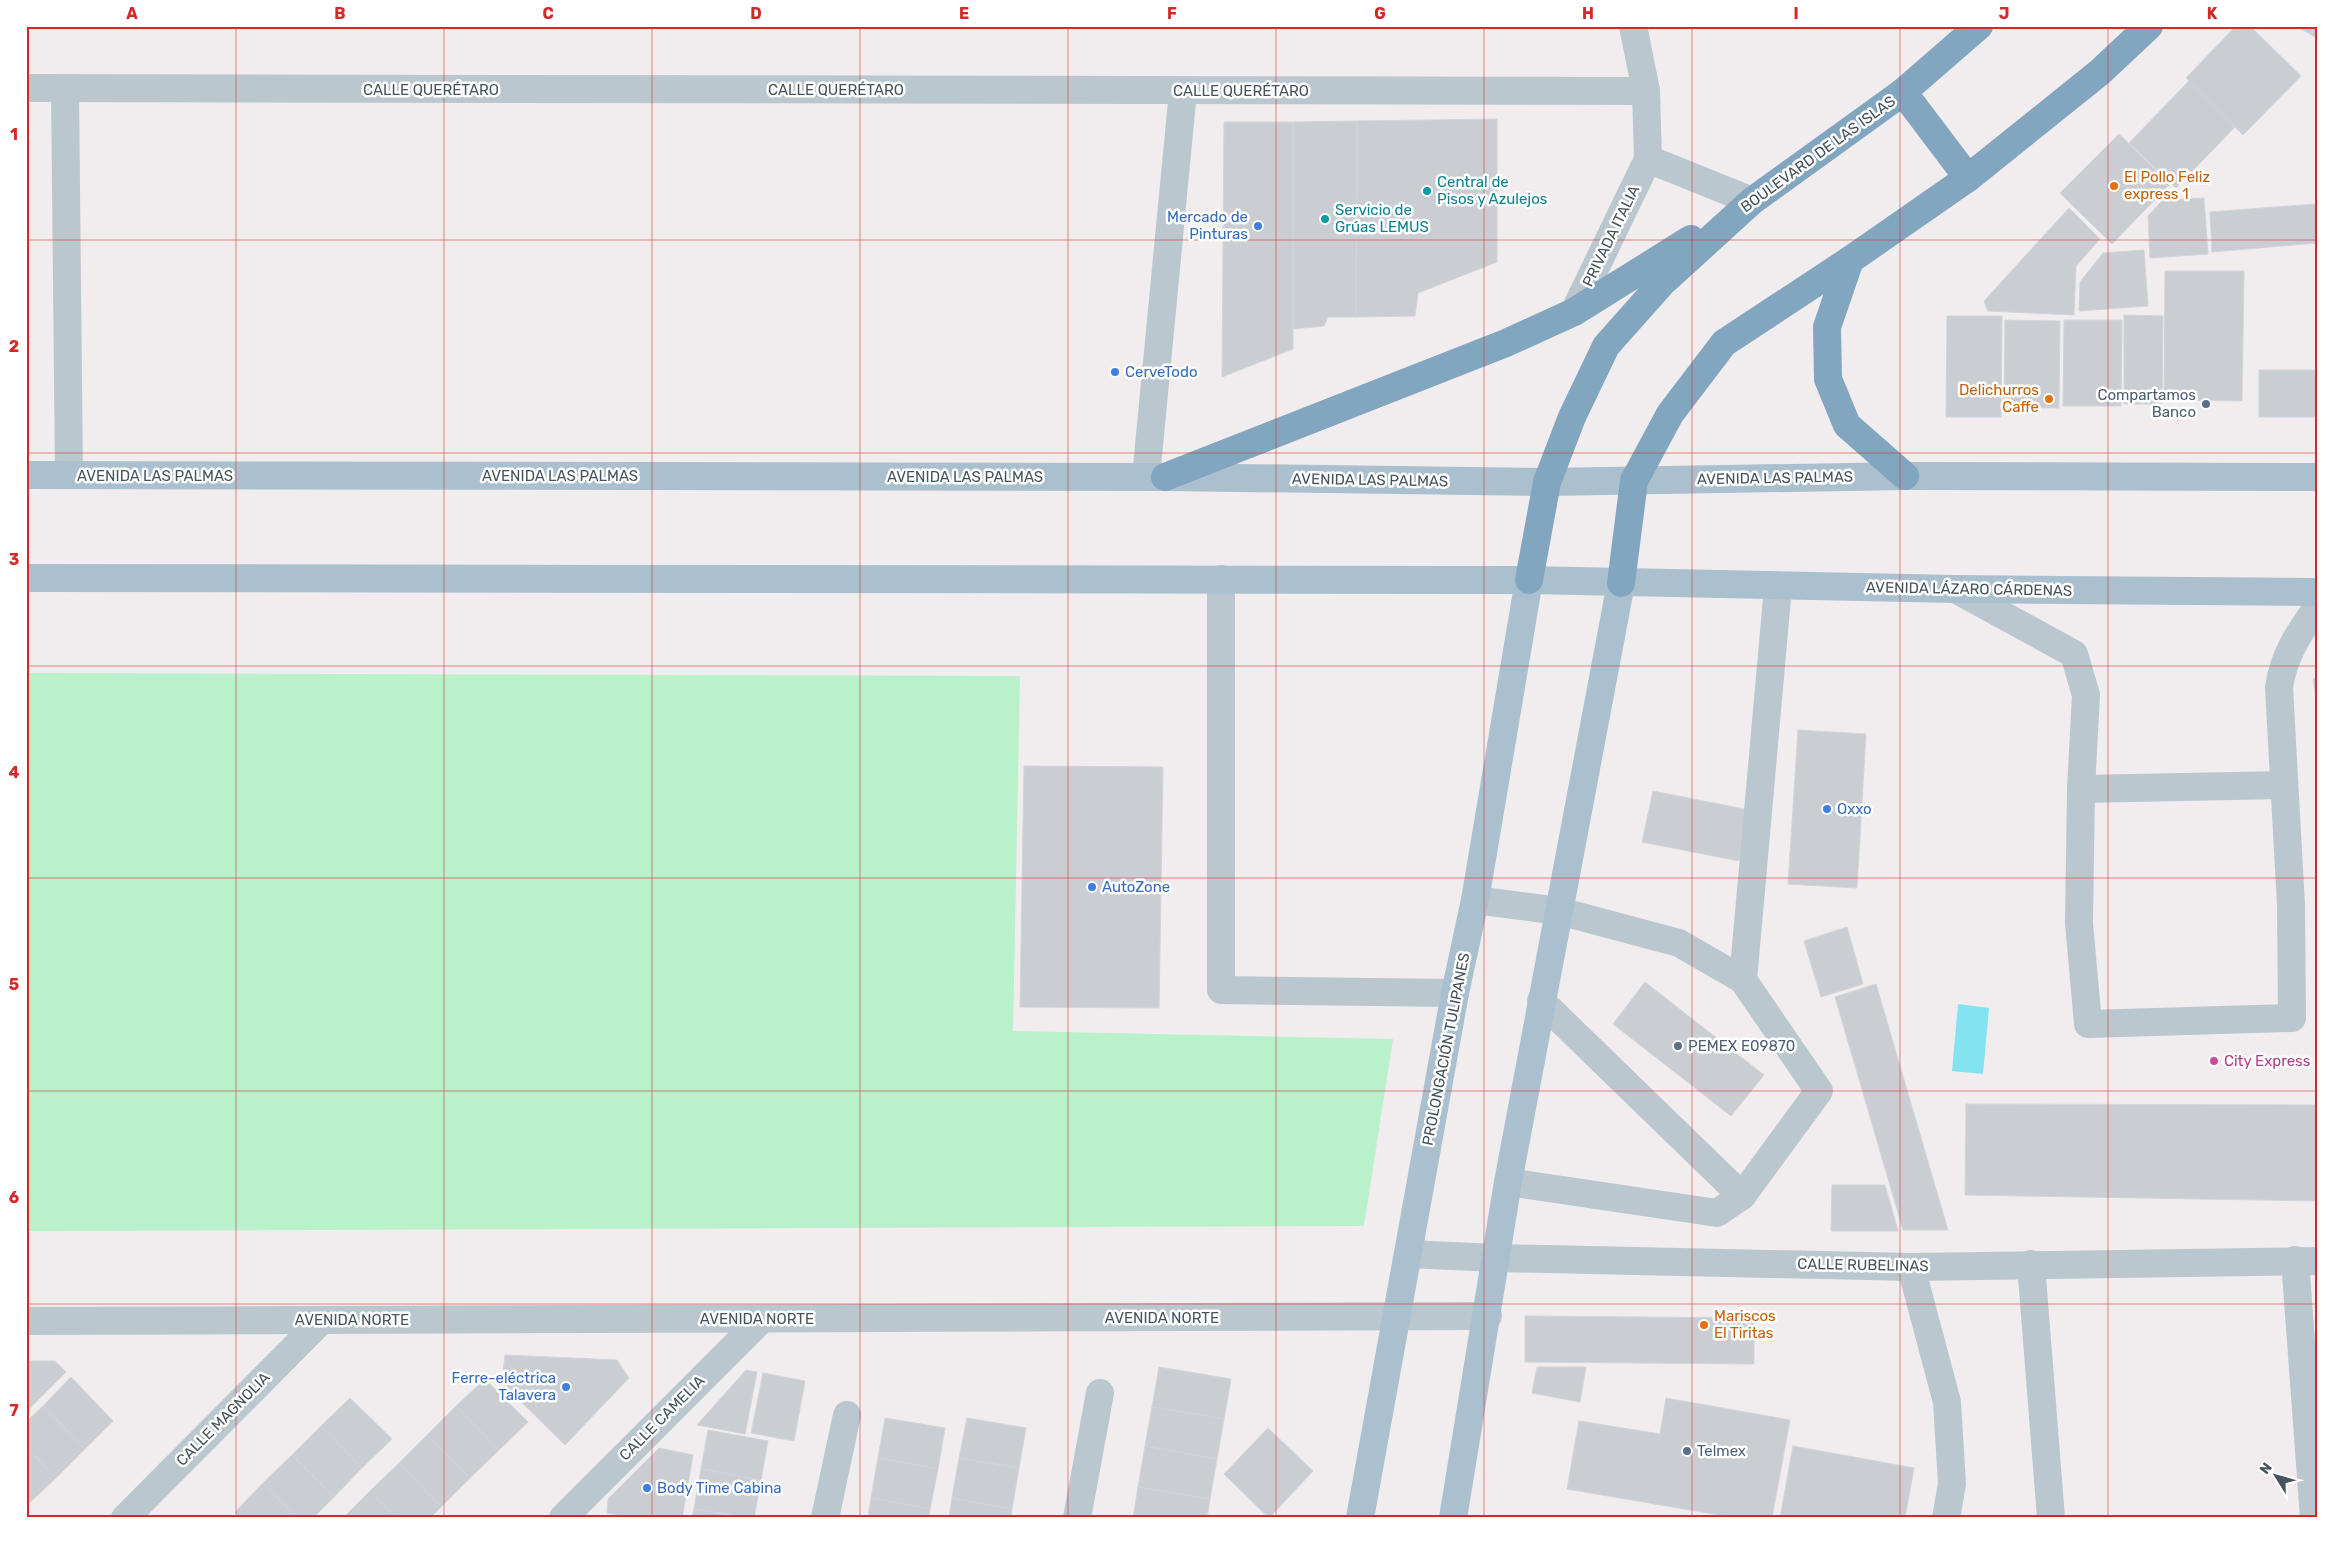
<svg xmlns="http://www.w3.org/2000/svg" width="2344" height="1544" viewBox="0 0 2344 1544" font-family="Rubik,sans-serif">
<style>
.green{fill:#b9f1ca}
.water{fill:#83e3f1}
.building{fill:#caced3;stroke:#d1d4da}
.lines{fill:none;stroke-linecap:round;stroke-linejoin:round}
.minor{stroke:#bbc7ce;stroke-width:28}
.major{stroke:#abc0cf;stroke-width:28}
.highway{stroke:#82a5c0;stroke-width:28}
.grid{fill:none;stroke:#d62828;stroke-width:1;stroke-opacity:0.55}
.food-dot{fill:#e8710a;stroke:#fff;stroke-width:2}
.culture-dot{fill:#0f9aa8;stroke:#fff;stroke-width:2}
.shop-dot{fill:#3f7fe0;stroke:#fff;stroke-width:2}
.service-dot{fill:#5c6f8a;stroke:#fff;stroke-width:2}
.hotel-dot{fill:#d1479c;stroke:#fff;stroke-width:2}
.labels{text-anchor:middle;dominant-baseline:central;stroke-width:5;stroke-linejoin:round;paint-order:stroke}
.street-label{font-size:15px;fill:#45535c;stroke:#fff}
.food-label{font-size:15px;fill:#c56008;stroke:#fff;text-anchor:start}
.culture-label{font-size:15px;fill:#0d838f;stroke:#fff;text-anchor:start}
.shop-label{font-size:15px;fill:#366cbe;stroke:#fff;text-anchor:start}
.service-label{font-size:15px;fill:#4e5e75;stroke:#fff;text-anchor:start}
.hotel-label{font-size:15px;fill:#b23c85;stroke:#fff;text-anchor:start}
.neatline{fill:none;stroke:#d62828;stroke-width:2}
.grid-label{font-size:16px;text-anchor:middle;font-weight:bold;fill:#d62828}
</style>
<rect width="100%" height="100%" fill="#f1edee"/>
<polygon class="green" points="26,673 1020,676 1013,1031 1393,1039 1364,1226 26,1231"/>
<polygon class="water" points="1958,1004 1989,1008 1983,1074 1952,1071"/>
<g class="building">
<polygon points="2236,26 2250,26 2301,76 2243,135 2186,78"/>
<polygon points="2296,26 2318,26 2318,33 2315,37"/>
<polygon points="2189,81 2235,127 2176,188 2129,143"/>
<polygon points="1497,119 1497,262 1418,293 1415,316 1356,317 1357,121"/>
<polygon points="1357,121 1356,317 1328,317 1324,326 1293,329 1293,122"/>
<polygon points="1224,122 1293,122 1293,349 1222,377"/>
<polygon points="2119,134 2170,184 2112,244 2060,193"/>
<polygon points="2204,198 2208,254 2150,258 2148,216 2163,200"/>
<polygon points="2315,204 2317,243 2212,252 2210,212"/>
<polygon points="2069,208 2100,239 2076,266 2074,315 1988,311 1984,301"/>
<polygon points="2144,250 2148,306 2079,311 2080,282 2103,253"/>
<polygon points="2165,271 2244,271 2242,401 2164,400"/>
<polygon points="2124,315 2163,316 2162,404 2124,404"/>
<polygon points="1947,316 2002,316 2001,417 1946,417"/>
<polygon points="2005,320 2060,321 2059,408 2004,407"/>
<polygon points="2064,320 2122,320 2121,406 2063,406"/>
<rect x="2259" y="370" width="59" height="47"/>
<polygon points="2318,678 2318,709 2313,679"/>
<polygon points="1798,730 1866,734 1857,888 1788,884"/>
<polygon points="1024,766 1163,767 1159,1008 1020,1007"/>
<polygon points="1653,791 1749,810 1739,861 1642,842"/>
<polygon points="1847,927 1863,984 1821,997 1804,941"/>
<polygon points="1645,982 1764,1075 1731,1116 1613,1024"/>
<polygon points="1876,984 1948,1230 1903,1230 1835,997"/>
<polygon points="1966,1104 2318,1105 2318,1201 1965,1195"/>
<polygon points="1832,1185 1885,1185 1898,1231 1831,1231"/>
<polygon points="1525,1316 1754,1318 1754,1364 1525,1362"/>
<polygon points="505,1355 617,1360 629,1378 565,1445 502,1383"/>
<polygon points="26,1361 55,1361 66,1372 26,1412"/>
<polygon points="1159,1367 1231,1379 1224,1419 1152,1407"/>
<polygon points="1537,1367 1586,1367 1580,1402 1532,1393"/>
<polygon points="746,1370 757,1372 745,1434 697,1425"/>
<polygon points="763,1373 805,1381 794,1441 751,1433"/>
<polygon points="71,1377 113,1421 85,1449 43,1406"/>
<polygon points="485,1379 528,1422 499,1450 456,1406"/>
<polygon points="350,1398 392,1439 362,1468 321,1426"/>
<polygon points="1666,1398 1790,1420 1772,1518 1737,1518 1567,1489 1579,1421 1660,1434"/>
<polygon points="43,1406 85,1449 56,1478 26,1447 26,1422"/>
<polygon points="456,1406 499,1450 470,1478 427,1435"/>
<polygon points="1152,1407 1224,1419 1217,1459 1145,1446"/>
<polygon points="885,1418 945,1428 938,1469 878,1458"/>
<polygon points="967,1418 1026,1428 1019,1468 959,1458"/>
<polygon points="321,1426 362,1468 334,1497 292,1455"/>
<polygon points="1268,1428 1313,1471 1269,1518 1224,1474"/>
<polygon points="708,1430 768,1441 761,1480 701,1469"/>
<polygon points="427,1435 470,1478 441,1507 399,1463"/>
<polygon points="1145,1446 1217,1459 1210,1499 1138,1487"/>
<polygon points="1793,1446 1914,1468 1905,1518 1780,1518"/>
<polygon points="26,1447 56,1478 27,1505 26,1504"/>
<polygon points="659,1448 693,1455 682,1518 635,1518 607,1513 608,1499"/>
<polygon points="292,1455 334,1497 313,1518 297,1518 263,1483"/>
<polygon points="878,1458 938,1469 930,1509 871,1498"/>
<polygon points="959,1458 1019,1468 1012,1509 952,1498"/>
<polygon points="399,1463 441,1507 430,1518 396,1518 370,1491"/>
<polygon points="701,1469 761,1480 754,1518 694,1509"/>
<polygon points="263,1483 297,1518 240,1518 235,1512"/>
<polygon points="1138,1487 1210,1499 1207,1518 1133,1518"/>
<polygon points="370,1491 396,1518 343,1518"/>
<polygon points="871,1498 930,1509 929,1518 868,1518"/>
<polygon points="952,1498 1012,1509 1011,1518 949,1518"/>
<polygon points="694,1509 743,1518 692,1518"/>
</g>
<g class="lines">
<g class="minor">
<polyline points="26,88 1646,91"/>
<polyline points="65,89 69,475"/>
<polyline points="1648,159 1752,201"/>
<polyline points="1574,312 1648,159 1646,91 1633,26"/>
<polyline points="1146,477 1183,91"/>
<polyline points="1221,579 1221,990 1455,993"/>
<path d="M1955,589L2074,654L2086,695L2081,789L2079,923L2088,1024L2292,1018L2291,905L2279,687C2284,654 2299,633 2318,606"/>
<polyline points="2081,789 2284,785"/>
<polyline points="1475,900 1559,911 1679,943 1743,980 1819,1091 1742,1196 1717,1213 1508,1182"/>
<polyline points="1743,980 1778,587"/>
<polyline points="1541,1001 1742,1196"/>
<polyline points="1408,1254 1496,1258 1911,1267 2318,1261"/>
<polyline points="2295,1260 2314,1518"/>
<polyline points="2031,1264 2051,1518"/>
<polyline points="1911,1267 1947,1402 1952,1484 1946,1518"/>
<polyline points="26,1321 1488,1316"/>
<polyline points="125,1518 322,1320"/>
<polyline points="563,1518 762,1319"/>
<polyline points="825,1518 847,1415"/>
<polyline points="1077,1518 1100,1393"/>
</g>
<g class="major">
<polyline points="26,475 1165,477 1547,482 1905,476 2318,477"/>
<polyline points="26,578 1529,580 1955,589 2318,592"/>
<polyline points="1360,1518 1455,993 1475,900 1529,580"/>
<polyline points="1453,1518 1508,1182 1621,583"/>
</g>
<g class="highway">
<polyline points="1903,92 1968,178"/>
<polyline points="1850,260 1827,327 1828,379 1847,425 1905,476"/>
<polyline points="1165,477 1506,343 1574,312 1691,239"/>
<polyline points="1529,580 1547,482 1572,417 1606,346 1662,283 1752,201 1903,92 1979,26"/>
<polyline points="1621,583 1634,481 1670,414 1724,343 1850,260 1968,178 2100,72 2149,26"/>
</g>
</g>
<path class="grid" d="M236,26V1518M444,26V1518M652,26V1518M860,26V1518M1068,26V1518M1276,26V1518M1484,26V1518M1692,26V1518M1900,26V1518M2108,26V1518M26,240H2318M26,453H2318M26,666H2318M26,878H2318M26,1091H2318M26,1304H2318"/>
<g class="food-dot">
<circle cx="2114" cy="186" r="5"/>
<circle cx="2049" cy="399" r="5"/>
<circle cx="1704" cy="1325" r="5"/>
</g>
<g class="culture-dot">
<circle cx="1427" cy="191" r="5"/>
<circle cx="1325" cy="219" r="5"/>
</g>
<g class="shop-dot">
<circle cx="1258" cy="226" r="5"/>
<circle cx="1115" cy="372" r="5"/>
<circle cx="1827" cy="809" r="5"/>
<circle cx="1092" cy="887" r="5"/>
<circle cx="566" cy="1387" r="5"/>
<circle cx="647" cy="1488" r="5"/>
</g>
<g class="service-dot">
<circle cx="2206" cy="404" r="5"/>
<circle cx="1678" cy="1046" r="5"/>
<circle cx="1687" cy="1451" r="5"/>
</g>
<circle class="hotel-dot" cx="2214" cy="1061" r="5"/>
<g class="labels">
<g class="street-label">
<text x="431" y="90">CALLE QUERÉTARO</text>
<text x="836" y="90">CALLE QUERÉTARO</text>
<text x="1241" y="91">CALLE QUERÉTARO</text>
<text transform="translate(1818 154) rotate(-36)">BOULEVARD DE LAS ISLAS</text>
<text transform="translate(1611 236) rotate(-64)">PRIVADA ITALIA</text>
<text x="155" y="476">AVENIDA LAS PALMAS</text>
<text x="560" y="476">AVENIDA LAS PALMAS</text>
<text x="965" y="477">AVENIDA LAS PALMAS</text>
<text transform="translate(1775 478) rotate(-1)">AVENIDA LAS PALMAS</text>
<text transform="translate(1370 480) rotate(1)">AVENIDA LAS PALMAS</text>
<text transform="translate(1969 589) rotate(1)">AVENIDA LÁZARO CÁRDENAS</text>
<text transform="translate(1446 1049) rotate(-79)">PROLONGACIÓN TULIPANES</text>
<text transform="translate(1863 1265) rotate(1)">CALLE RUBELINAS</text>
<text x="1162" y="1318">AVENIDA NORTE</text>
<text x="757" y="1319">AVENIDA NORTE</text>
<text x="352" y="1320">AVENIDA NORTE</text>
<text transform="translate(662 1418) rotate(-45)">CALLE CAMELIA</text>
<text transform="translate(223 1419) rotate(-45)">CALLE MAGNOLIA</text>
</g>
<g class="food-label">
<text x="2124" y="177">El Pollo Feliz<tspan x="2124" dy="17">express 1</tspan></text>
<text x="2039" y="390" text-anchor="end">Delichurros<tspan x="2039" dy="17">Caffe</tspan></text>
<text x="1714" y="1316">Mariscos<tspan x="1714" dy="17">El Tiritas</tspan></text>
</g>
<g class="culture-label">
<text x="1437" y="182">Central de<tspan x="1437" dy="17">Pisos y Azulejos</tspan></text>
<text x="1335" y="210">Servicio de<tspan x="1335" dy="17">Grúas LEMUS</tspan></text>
</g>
<g class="shop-label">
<text x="1248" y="217" text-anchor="end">Mercado de<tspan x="1248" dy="17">Pinturas</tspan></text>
<text x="1125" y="372">CerveTodo</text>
<text x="1837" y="809">Oxxo</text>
<text x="1102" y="887">AutoZone</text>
<text x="556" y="1378" text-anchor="end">Ferre-eléctrica<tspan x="556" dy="17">Talavera</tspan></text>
<text x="657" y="1488">Body Time Cabina</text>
</g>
<g class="service-label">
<text x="2196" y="395" text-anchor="end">Compartamos<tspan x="2196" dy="17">Banco</tspan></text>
<text x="1688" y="1046">PEMEX E09870</text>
<text x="1697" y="1451">Telmex</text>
</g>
<g class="hotel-label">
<text x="2224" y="1061">City Express</text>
</g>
</g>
<rect width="2344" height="1544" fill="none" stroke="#ffffff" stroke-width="55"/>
<g transform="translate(2276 1476) rotate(307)" stroke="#ffffff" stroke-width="4" paint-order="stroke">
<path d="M0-4L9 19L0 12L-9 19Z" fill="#45535c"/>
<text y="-8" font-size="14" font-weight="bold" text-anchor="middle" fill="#45535c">N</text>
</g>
<rect x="28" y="28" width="2288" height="1488" class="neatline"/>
<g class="grid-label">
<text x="132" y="19">A</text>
<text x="340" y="19">B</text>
<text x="548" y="19">C</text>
<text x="756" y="19">D</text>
<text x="964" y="19">E</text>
<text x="1172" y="19">F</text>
<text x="1380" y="19">G</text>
<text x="1588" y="19">H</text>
<text x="1796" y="19">I</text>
<text x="2004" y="19">J</text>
<text x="2212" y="19">K</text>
<text x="14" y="140">1</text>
<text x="14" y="352">2</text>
<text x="14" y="565">3</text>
<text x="14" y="778">4</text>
<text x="14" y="990">5</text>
<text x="14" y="1203">6</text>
<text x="14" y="1416">7</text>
</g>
</svg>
